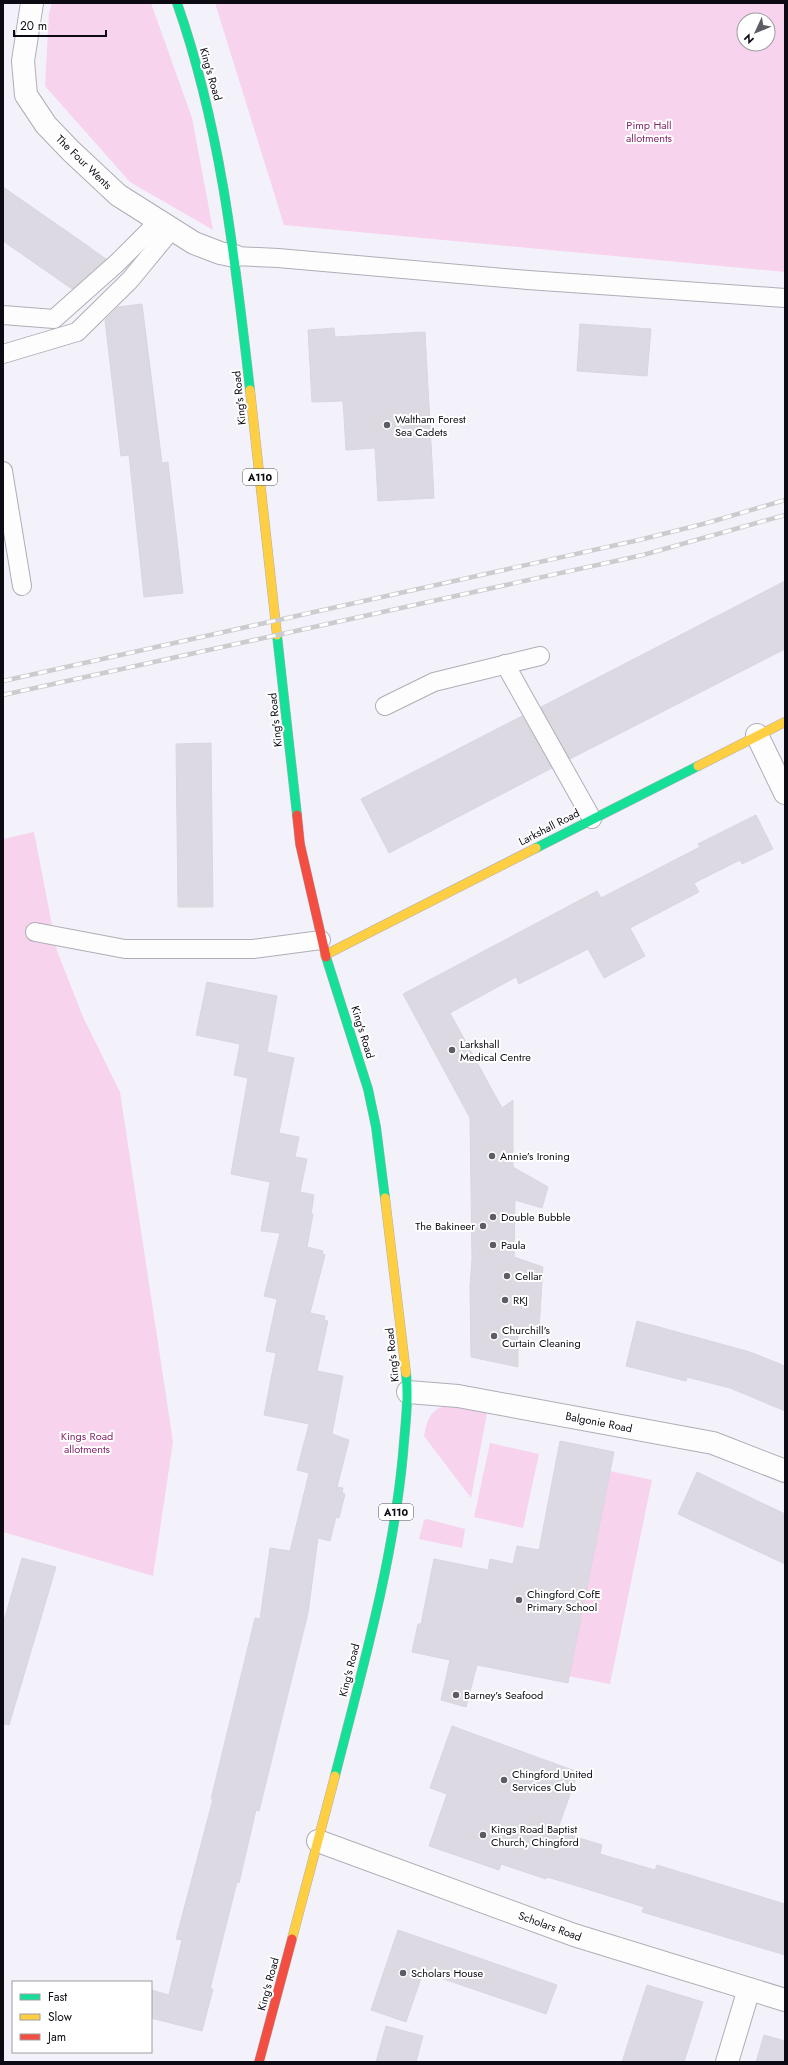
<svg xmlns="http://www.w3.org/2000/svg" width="788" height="2065" viewBox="0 0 788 2065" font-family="Jost,sans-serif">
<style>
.green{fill:#f7d3ed;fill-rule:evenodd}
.building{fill:#ddd9e2;stroke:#dad6df}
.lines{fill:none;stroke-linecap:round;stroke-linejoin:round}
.lane-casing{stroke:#afaeb7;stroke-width:20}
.street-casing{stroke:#afaeb7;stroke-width:24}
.fast-casing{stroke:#afaeb7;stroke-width:10}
.slow-casing{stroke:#afaeb7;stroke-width:10}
.jam-casing{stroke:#afaeb7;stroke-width:10}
.lane{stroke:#fdfdfe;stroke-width:18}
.street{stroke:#fdfdfe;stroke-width:22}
.fast{stroke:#16e098;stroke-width:9}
.slow{stroke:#ffcf43;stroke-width:9}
.jam{stroke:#f24e42;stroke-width:9}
.rail-casing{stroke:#ccccce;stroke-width:4.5}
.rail{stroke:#fff;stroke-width:3;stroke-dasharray:9;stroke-linecap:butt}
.poi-dot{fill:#5d5b64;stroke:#fff;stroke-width:1.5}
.labels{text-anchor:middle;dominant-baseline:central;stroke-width:4;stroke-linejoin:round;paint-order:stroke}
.shield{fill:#fff;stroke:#55545a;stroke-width:1}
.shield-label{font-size:10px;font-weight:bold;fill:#0c0a13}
.street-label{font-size:11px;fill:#0c0a13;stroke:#fff}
.park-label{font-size:11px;fill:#85296a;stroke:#fff}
.poi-label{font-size:11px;fill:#0c0a13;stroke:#fff;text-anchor:start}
</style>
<rect width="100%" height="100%" fill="#f3f2fb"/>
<g class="green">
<polygon points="52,3 151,3 192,118 213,230 130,182 45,86 49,13"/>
<path d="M215,3H785V272L284,225ZM744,20H768V44H744Z"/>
<polygon points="34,832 57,951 83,1017 120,1092 173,1442 153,1576 3,1532 3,839"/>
<path d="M457,1402L488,1408L471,1498L424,1436C428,1413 433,1408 457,1402Z"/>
<polygon points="490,1443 539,1454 523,1528 474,1517"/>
<polygon points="610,1471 652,1480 610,1684 568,1676"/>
<polygon points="427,1519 465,1529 462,1548 419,1539 424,1520"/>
</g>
<g class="building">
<polygon points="3,187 85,244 106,259 72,289 3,241"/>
<polygon points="142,304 162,463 168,462 183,593 144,597 129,455 121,456 105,320 118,307"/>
<polygon points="580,324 651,329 647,376 577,371"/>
<polygon points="334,328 335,337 425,332 434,498 378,501 375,448 346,450 343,401 312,402 308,330"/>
<polygon points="785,581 785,649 570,759 541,707"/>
<polygon points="522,716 552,768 389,853 361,799"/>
<polygon points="211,743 213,907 178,907 176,744"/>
<polygon points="756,815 773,849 742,864 740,860 694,883 699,892 630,928 645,956 604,978 588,949 519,984 516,977 450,1013 502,1108 513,1100 513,1167 548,1187 542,1208 515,1200 514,1257 543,1267 539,1330 518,1331 518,1367 471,1357 470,1286 472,1259 470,1118 403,994 597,891 601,898 700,847 698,844"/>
<polygon points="207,982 277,996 267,1052 294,1058 279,1133 299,1137 295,1157 307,1159 300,1192 314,1195 311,1214 313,1214 307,1247 323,1251 322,1254 325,1255 310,1313 325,1316 324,1320 328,1321 317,1371 343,1376 332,1434 349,1440 337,1487 343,1488 342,1493 345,1494 339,1518 336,1517 330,1541 318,1538 308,1613 259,1811 256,1810 239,1883 237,1882 210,1989 213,1989 202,2031 151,2018 151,1990 169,1995 182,1940 176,1939 213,1799 211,1799 255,1618 260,1619 270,1548 290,1551 309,1473 297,1470 309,1424 264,1415 276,1353 266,1351 277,1299 264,1296 280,1233 261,1231 270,1182 231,1174 248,1078 234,1075 240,1044 196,1035"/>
<polygon points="637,1321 750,1352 785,1366 785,1411 730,1388 687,1377 686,1381 626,1366"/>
<polygon points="560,1441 614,1452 568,1683 477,1665 466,1707 441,1700 450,1660 412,1652 418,1624 421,1624 434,1559 488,1570 490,1559 513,1564 517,1546 539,1550"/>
<polygon points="697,1472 785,1514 785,1564 678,1514"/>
<polygon points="22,1558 56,1567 9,1725 3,1724 3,1624"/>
<polygon points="452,1726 578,1772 557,1831 602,1845 600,1854 655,1870 657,1865 785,1904 785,1955 642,1912 644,1907 574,1885 547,1877 546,1879 501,1864 499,1870 429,1846 447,1794 430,1788"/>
<polygon points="398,1930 557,1985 546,2014 423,1972 406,2022 371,2010"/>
<polygon points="647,1985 703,2002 684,2062 622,2062"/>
<polygon points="386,2026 423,2036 416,2062 376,2062"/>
<polygon points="764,2035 785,2041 785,2062 756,2062"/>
</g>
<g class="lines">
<defs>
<g id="lane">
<polyline points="235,256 278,258 528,280 785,298"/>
<polyline points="3,315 54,319 117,263 159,221"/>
<polyline points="3,354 77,332 130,280 172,229"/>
<polyline points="3,471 22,586"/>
<polyline points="505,664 592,819"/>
<polyline points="385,706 434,682 540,656"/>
<polyline points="35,932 125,949 253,949 321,940"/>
</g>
<g id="street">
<polyline points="32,3 23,61 26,95 46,125 71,151 118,195 194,243 220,253 235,256"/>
<polyline points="757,735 785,793"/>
<polyline points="408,1392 458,1396 713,1443 785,1471"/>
<polyline points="318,1841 574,1935 785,2000"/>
<polyline points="727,2062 749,1989"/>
</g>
<g id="fast">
<path d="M177,3C221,128 235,259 250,390"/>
<polyline points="277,635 297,815"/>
<polyline points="536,848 698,766"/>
<polyline points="326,957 368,1089 376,1127 385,1198"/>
<path d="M335,1776C362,1670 393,1563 403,1454C405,1427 409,1400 406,1373"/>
</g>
<g id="slow">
<polyline points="250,390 277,635"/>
<polyline points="698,766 785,722"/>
<polyline points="325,955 536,848"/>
<polyline points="385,1198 406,1373"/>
<polyline points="292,1939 335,1776"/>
</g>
<g id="jam">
<polyline points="297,815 300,844 326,957"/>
<polyline points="259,2062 292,1939"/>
</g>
</defs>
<use href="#lane" class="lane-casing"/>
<use href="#street" class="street-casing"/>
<use href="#fast" class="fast-casing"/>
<use href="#slow" class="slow-casing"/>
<use href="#jam" class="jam-casing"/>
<use href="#lane" class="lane"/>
<use href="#street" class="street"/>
<use href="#fast" class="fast"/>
<use href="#slow" class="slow"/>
<use href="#jam" class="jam"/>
<defs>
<g id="rail">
<polyline points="3,681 639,540 707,523 785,500"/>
<polyline points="3,695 643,555 785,515"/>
</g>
</defs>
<use href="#rail" class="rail-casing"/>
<use href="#rail" class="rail"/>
</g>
<g class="poi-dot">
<circle cx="387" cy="425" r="4"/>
<circle cx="452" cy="1050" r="4"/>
<circle cx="492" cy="1156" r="4"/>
<circle cx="493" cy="1217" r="4"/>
<circle cx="483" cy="1226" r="4"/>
<circle cx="493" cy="1245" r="4"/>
<circle cx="507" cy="1276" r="4"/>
<circle cx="505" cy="1300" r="4"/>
<circle cx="494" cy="1336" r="4"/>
<circle cx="519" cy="1600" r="4"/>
<circle cx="456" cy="1695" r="4"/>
<circle cx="504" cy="1780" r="4"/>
<circle cx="483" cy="1835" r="4"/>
<circle cx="403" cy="1973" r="4"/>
</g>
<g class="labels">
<g class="shield">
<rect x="243" y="469" width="34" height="16" rx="3"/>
<rect x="379" y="1504" width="34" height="16" rx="3"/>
</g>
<g class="shield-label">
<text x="260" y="477">A110</text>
<text x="396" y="1512">A110</text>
</g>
<g class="street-label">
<text transform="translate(211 74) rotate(74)">King's Road</text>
<text transform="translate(84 162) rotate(44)">The Four Wents</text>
<text transform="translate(239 398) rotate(-96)">King's Road</text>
<text transform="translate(275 720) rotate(-96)">King's Road</text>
<text transform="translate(549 827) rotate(-27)">Larkshall Road</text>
<text transform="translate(363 1032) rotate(73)">King's Road</text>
<text transform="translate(392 1355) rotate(-96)">King's Road</text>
<text transform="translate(599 1422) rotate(11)">Balgonie Road</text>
<text transform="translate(349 1670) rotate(-76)">King's Road</text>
<text transform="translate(550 1926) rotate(20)">Scholars Road</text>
<text transform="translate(268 1984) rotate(-75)">King's Road</text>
</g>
<g class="park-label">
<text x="649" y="125">Pimp Hall<tspan x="649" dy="13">allotments</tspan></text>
<text x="87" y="1436">Kings Road<tspan x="87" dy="13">allotments</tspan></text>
</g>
<g class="poi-label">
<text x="395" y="419">Waltham Forest<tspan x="395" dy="13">Sea Cadets</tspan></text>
<text x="460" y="1044">Larkshall<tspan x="460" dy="13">Medical Centre</tspan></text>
<text x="500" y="1156">Annie’s Ironing</text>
<text x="501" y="1217">Double Bubble</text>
<text x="475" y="1226" text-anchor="end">The Bakineer</text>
<text x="501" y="1245">Paula</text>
<text x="515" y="1276">Cellar</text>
<text x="513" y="1300">RKJ</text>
<text x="502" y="1330">Churchill’s<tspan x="502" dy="13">Curtain Cleaning</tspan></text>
<text x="527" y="1594">Chingford CofE<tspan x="527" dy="13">Primary School</tspan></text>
<text x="464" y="1695">Barney’s Seafood</text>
<text x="512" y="1774">Chingford United<tspan x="512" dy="13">Services Club</tspan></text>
<text x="491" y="1829">Kings Road Baptist<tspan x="491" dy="13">Church, Chingford</tspan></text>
<text x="411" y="1973">Scholars House</text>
</g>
</g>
<rect width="788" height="2065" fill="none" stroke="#0c0a13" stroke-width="8"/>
<rect x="12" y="1981" width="140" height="72" fill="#ffffff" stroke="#9e9da1"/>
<rect x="20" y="1994" width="20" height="6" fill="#16e098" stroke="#9e9da1"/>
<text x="48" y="2001" font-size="12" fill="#0c0a13">Fast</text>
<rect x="20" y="2014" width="20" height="6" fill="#ffcf43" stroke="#9e9da1"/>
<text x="48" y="2021" font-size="12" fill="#0c0a13">Slow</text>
<rect x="20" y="2034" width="20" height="6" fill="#f24e42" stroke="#9e9da1"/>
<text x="48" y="2041" font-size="12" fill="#0c0a13">Jam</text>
<g transform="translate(756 32) rotate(226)"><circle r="19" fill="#ffffff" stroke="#9e9da1"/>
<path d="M0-3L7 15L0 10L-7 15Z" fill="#5d5b64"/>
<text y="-6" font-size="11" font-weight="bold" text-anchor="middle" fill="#0c0a13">N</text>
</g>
<path d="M14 30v6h92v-6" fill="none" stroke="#0c0a13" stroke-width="2"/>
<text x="20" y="30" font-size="12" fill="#0c0a13" stroke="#ffffff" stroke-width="3" paint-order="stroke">20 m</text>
</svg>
